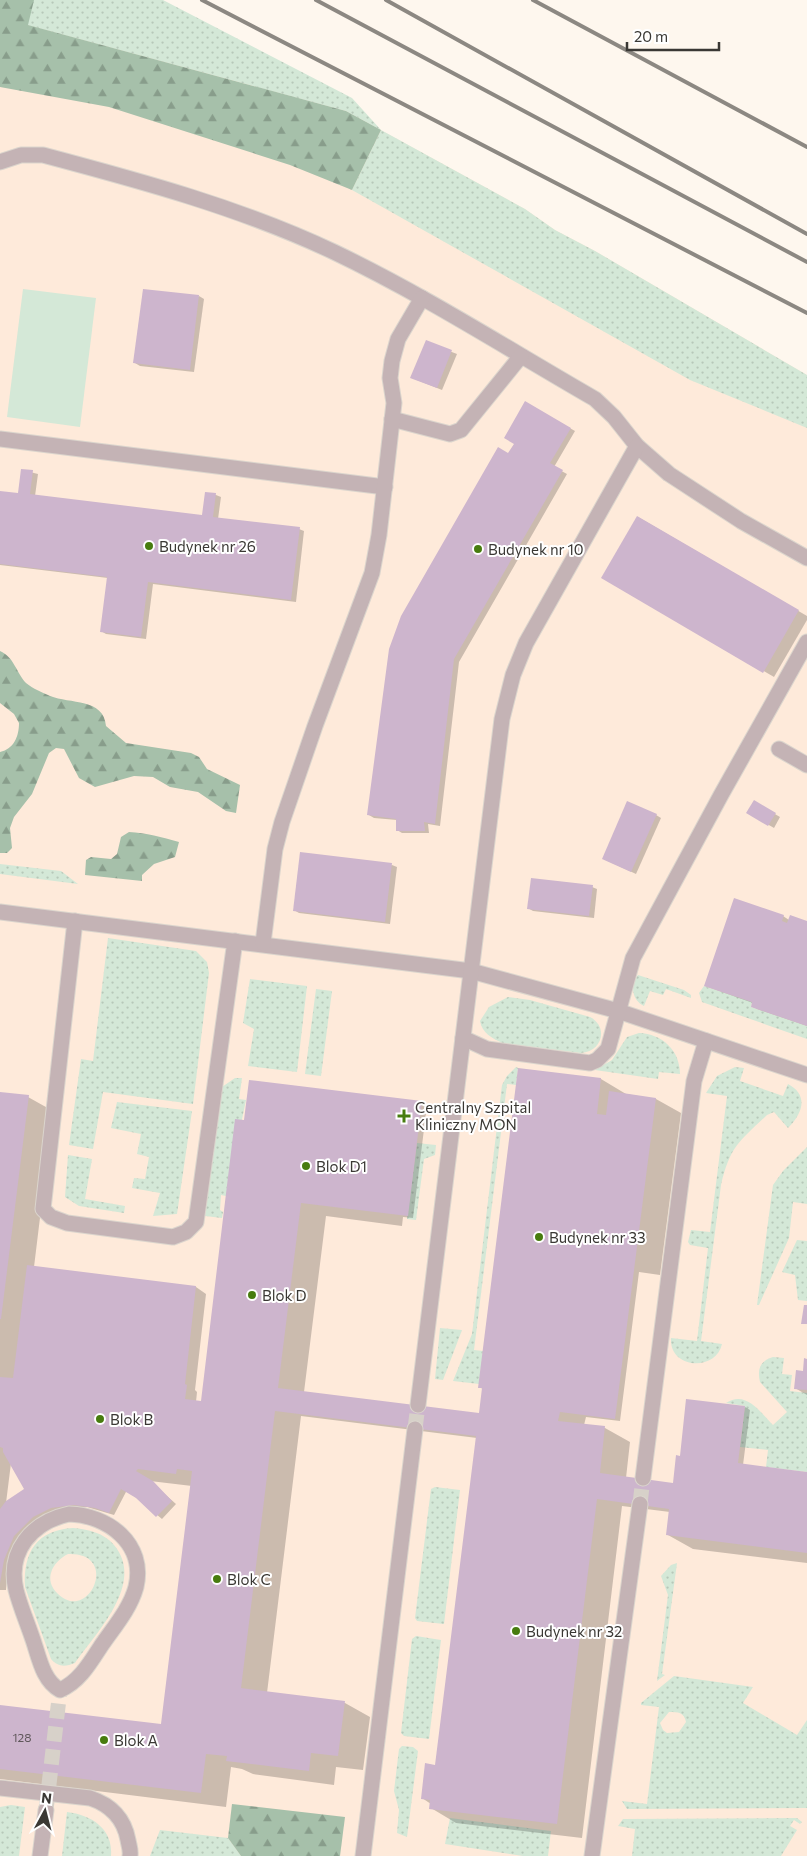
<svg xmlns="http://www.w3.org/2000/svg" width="807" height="1856" viewBox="0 0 807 1856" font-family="Commissioner,sans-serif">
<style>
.medical{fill:#feeada}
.grass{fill:url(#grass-dots);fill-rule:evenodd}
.forest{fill:url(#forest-firs)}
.park{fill:#d4e8d7}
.shadow{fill:#0003;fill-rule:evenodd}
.building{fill:#cdb5cd}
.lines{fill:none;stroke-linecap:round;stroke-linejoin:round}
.minor-tunnel{stroke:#d7d1c9;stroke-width:15;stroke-dasharray:15 8;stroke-linecap:butt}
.minor-casing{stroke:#dbd5cd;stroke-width:17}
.minor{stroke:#c4b3b5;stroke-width:15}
.rail{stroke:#8c8882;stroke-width:4}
.poi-dot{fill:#477c0f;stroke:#fff;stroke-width:2}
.labels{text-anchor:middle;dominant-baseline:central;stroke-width:4;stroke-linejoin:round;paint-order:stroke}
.number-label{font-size:12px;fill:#5f575a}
.poi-label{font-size:15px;fill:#3a3834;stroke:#fff;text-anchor:start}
</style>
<defs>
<pattern id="grass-dots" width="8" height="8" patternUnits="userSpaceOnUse" patternTransform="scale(1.25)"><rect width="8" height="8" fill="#d4e8d7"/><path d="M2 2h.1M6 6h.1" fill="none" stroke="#b7c8b9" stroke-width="1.8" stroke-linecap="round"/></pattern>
<pattern id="forest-firs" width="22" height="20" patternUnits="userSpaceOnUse" patternTransform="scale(1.25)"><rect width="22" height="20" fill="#a6c0aa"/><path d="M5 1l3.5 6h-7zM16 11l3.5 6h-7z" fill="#889d8b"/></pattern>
</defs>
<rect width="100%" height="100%" fill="#fef7ee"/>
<polygon class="medical" points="0,17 346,111 525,209 555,230 595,251 807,375 807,1856 0,1856"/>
<g class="grass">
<polygon points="33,0 163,0 352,98 381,130 525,209 555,230 595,251 807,375 807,428 690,380 352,190 381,130 346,111 27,25"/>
<polygon points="0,864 61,871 78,884 0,874"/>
<polygon points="108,938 196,951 207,962 209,973 193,1104 103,1092 93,1149 69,1145 81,1059 93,1061"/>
<path d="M638,975L684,990L691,995V998L666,989L663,995L650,991L644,1006C632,1000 630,986 638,975Z"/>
<polygon points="250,979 307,986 297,1072 248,1066 254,1029 243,1023"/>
<polygon points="704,986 752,1002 751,1007 807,1026 807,1039 702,1002 699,993"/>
<polygon points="316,989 332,991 321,1076 305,1074"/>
<path d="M508,997L530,1000L590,1017C609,1027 602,1052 581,1053L502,1043C492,1038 482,1033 480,1021L489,1007Z"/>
<path d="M639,1033C662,1034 680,1050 680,1074L659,1072L658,1079L595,1070L612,1060L627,1037Z"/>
<polygon points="516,1067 518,1068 516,1085 507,1084 474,1350 483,1351 479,1384 453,1381 472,1334 502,1085 507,1076"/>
<path d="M735,1067L744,1068L740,1081L783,1096L788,1084C807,1094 805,1111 788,1128L774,1112L767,1115C740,1141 730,1146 721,1185L701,1341L722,1344C716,1372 669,1369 671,1338L697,1341L708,1248L690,1245L688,1242L691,1230L710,1232L727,1096L706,1093L717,1076Z"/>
<polygon points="235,1078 242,1078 239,1099 246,1100 226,1196 221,1195 220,1210 223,1212 222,1218 205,1216 221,1090 222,1087"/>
<polygon points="117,1102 192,1111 177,1214 153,1216 160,1193 132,1188 134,1178 145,1179 149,1157 137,1154 141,1134 111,1128"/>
<polygon points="417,1143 436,1145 435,1155 424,1159 416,1220 407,1219"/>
<polygon points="807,1147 807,1204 793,1202 789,1238 759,1305 757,1305 773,1185 783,1171"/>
<polygon points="68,1155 92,1159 85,1199 125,1206 124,1213 79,1206 65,1197"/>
<polygon points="797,1240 807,1241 807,1301 798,1300 795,1275 782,1272"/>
<polygon points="440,1328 462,1330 443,1380 435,1379"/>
<path d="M773,1357L784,1358L782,1374L792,1375L790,1391L807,1393V1472L766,1467L768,1450L740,1447L745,1406L726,1403C746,1390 760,1412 773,1425L787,1412L760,1382C757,1369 760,1361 773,1357Z"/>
<polygon points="435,1487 460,1490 444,1624 417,1621 415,1618 431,1489"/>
<path d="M73,1528C88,1529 104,1533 114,1545C146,1583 96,1633 75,1663C65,1667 58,1667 51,1659L25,1587C23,1552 37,1530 73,1528ZM68,1554C121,1552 89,1624 58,1594C43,1580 52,1562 68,1554Z"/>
<polygon points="677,1563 662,1674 665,1675 657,1681 668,1595 661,1576 671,1565"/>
<polygon points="416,1636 441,1640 429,1739 404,1736 401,1733 412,1639"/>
<path d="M674,1676L753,1687L743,1703L797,1735L807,1720V1808L627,1809L622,1801L647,1804L659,1707L641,1705V1703ZM669,1712C678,1712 684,1712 686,1722L679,1732L667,1733L663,1730L660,1723Z"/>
<polygon points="402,1746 413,1747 418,1751 407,1837 397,1833 399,1810 394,1791 399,1749"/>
<polygon points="11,1805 25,1807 19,1856 0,1856 0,1807"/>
<path d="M67,1812C91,1815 113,1828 111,1856H62Z"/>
<polygon points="450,1818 551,1831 548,1856 523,1856 445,1844"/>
<polygon points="797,1818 802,1822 800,1824 794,1820 790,1826 797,1830 781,1856 632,1856 635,1829 618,1826 623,1819"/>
<polygon points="160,1830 228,1838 241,1856 150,1856"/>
</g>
<g class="forest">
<polygon points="0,0 34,0 28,25 346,111 381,130 352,190 290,165 109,107 0,87"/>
<path d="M0,651C14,657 16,672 26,683C33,689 42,692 50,696C70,704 104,698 106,726L126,743L191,753L199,757L207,769L240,785L236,813L226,811L198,792L170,787L153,777L134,776L95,787L79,778L64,749L56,748L49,753L32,794L14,817L10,828L12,848L7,853H0V752C14,749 19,736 19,723L14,714L0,703Z"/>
<path d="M129,832C146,833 162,837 179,842L175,857L154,864L142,875V881L85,875L86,860L91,857L111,859L117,854L121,837Z"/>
<polygon points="232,1804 345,1817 340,1856 241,1856 228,1838"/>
</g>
<polygon class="park" points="23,289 96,298 80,427 7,417"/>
<g class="shadow">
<polygon points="199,296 204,299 194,372 140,366 135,363"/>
<polygon points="426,342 457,354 442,390 417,380"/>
<polygon points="526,403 575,431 554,467 567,474 459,662 440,826 428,824 429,833 402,833 397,830 397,820 374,818 369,815 508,455 515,443"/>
<polygon points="22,470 38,474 35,496 203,517 206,493 216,495 221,497 218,519 299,529 304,531 296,602 153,584 146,639 106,634 101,631 108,578 0,565 0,492 20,494"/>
<polygon points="638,517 807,616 807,620 774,677 603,578"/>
<polygon points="754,802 780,817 774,828 748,813"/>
<polygon points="656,815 661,818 636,874 608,861"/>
<polygon points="392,865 397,867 390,924 299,913 294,910"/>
<polygon points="592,887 597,889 594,918 533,911 528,908"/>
<polygon points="783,916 789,920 807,922 807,1026 757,1009 752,1006 753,1003 705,986"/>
<path d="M519,1069L601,1079L626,1094L656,1099L681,1113L660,1275L639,1272L620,1421L586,1417L584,1425L605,1428L630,1442L626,1478L674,1484L686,1458L745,1407L750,1410L743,1465L807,1473V1563L693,1549L668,1535L670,1512L622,1506L582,1838L456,1823L431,1808V1804L422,1798L436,1766L477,1438L301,1416L267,1693L345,1703L370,1717L363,1770L336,1767L334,1785L253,1774L242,1769L231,1767L226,1807L0,1779V1706L162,1726L192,1486L150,1481L176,1504L162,1519L127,1490L114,1515L87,1507L56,1511L8,1563L6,1590H0V1093L28,1097L53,1111L34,1267L196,1287L206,1294L195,1390L197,1392L196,1402L202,1403L250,1122L422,1103L427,1105L413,1218L403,1217L402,1226L326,1216L304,1392L480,1415L483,1389L479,1387ZM11,1463L26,1490L6,1503Z"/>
<polygon points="807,1360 807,1395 795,1388 804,1372"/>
</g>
<g class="building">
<polygon points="143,289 199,295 190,370 133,363"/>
<polygon points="426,340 452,350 437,388 410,378"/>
<polygon points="525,401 571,428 550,463 563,470 454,659 435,824 424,822 425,831 396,831 396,819 367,815 389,649 401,616 498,447 508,453 514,444 504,438"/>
<polygon points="21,469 33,470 30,494 202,515 205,492 216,493 213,517 300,527 291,600 148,582 141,637 100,632 107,577 0,564 0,491 18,493"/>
<polygon points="637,516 799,610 763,673 601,578"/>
<polygon points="754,800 776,813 768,826 746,813"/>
<polygon points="627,801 657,814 631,872 602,859"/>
<polygon points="300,852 392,863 385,922 293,911"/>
<polygon points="531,878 593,885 589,916 527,909"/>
<polygon points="734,898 784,915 782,921 787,923 790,915 807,921 807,1026 751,1007 752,1002 704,986"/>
<polygon points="518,1068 601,1078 597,1114 606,1115 609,1091 656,1098 615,1419 560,1412 558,1421 605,1426 600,1473 673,1483 676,1455 680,1456 686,1399 745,1406 738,1463 807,1472 807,1553 666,1535 669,1509 597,1499 557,1824 429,1809 430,1800 421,1799 425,1763 435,1765 476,1436 275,1411 241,1688 345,1701 338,1756 311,1753 309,1771 226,1761 227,1756 206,1754 201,1793 0,1769 0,1705 161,1724 192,1471 177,1469 176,1474 138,1469 136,1471 153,1481 172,1501 156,1517 136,1498 121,1489 109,1513 95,1508 74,1505 51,1508 33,1517 14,1536 4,1560 0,1583 0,1509 6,1501 24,1489 3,1452 3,1448 0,1447 0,1377 13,1378 27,1265 196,1286 185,1384 187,1385 185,1399 201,1401 235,1119 244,1120 249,1080 422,1101 408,1216 301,1203 278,1388 479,1413 482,1388 478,1388"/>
<polygon points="0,1092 29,1095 1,1319 0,1319"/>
<polygon points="804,1305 807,1305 807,1324 801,1324"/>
<polygon points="804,1358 807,1359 807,1390 794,1389 796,1370 803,1371"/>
</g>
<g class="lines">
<g class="minor-tunnel">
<polyline points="415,1429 418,1405"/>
<polyline points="640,1504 643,1478"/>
<polyline points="46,1810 60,1690"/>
</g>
<defs>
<g id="minor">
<path d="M0,162L21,155H43C141,181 241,208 334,252C424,295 508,349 595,399L614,417L637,446L669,474L741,521L807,558"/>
<polyline points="392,419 450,434 461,430 521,356"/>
<polyline points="0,439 385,487"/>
<polyline points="779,749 807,765"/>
<polyline points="0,912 471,971 618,1011 807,1075"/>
<polyline points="75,921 43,1209 51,1217 67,1223 173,1237 186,1232 196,1222 235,941"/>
<polyline points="263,943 275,849 282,822 315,726 372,573 379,535 394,403 390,378 392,361 398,339 422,298"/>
<polyline points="463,1038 487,1049 590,1063 597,1060 608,1049 633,958 721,795 807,642"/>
<polyline points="418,1405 502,719 513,675 526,643 637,446"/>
<polyline points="643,1478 694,1081 706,1041"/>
<path d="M69,1514C108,1515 146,1544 136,1587C130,1609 114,1627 101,1646C90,1663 79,1682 60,1690C42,1680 39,1656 32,1637C27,1622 20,1606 16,1590C7,1551 32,1522 69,1514Z"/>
<path d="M0,1788L90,1798C111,1805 124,1818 128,1840C129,1846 131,1850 130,1856"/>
<polyline points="40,1856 46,1810"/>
<polyline points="363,1856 415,1429"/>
<polyline points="592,1856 640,1504"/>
</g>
</defs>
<use href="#minor" class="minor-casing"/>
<use href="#minor" class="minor"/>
<g class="rail">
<polyline points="202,0 807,313"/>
<polyline points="316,0 807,262"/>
<polyline points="386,0 807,234"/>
<polyline points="533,0 807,147"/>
</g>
</g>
<g class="poi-dot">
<circle cx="149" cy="546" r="5"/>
<circle cx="478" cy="549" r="5"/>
<path d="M401.5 1108.5h5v5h5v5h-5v5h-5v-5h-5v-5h5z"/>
<circle cx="306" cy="1166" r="5"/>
<circle cx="539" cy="1237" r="5"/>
<circle cx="252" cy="1295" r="5"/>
<circle cx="100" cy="1419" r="5"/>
<circle cx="217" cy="1579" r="5"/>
<circle cx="516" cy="1631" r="5"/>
<circle cx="104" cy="1740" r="5"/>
</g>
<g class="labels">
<g class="number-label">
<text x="22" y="1737">128</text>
</g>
<g class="poi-label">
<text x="159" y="546">Budynek nr 26</text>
<text x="488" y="549">Budynek nr 10</text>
<text x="415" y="1107">Centralny Szpital<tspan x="415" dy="17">Kliniczny MON</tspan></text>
<text x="316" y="1166">Blok D1</text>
<text x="549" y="1237">Budynek nr 33</text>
<text x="262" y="1295">Blok D</text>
<text x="110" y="1419">Blok B</text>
<text x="227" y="1579">Blok C</text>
<text x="526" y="1631">Budynek nr 32</text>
<text x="114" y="1740">Blok A</text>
</g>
</g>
<g transform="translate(45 1811) rotate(7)" stroke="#ffffff" stroke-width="4" paint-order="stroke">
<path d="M0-4L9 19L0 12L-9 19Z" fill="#3a3834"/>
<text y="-8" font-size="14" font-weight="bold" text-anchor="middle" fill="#3a3834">N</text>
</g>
<path d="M627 42v8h92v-8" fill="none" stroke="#3a3834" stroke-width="2.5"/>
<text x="634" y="42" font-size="15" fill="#3a3834" stroke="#ffffff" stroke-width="4" paint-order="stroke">20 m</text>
</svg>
